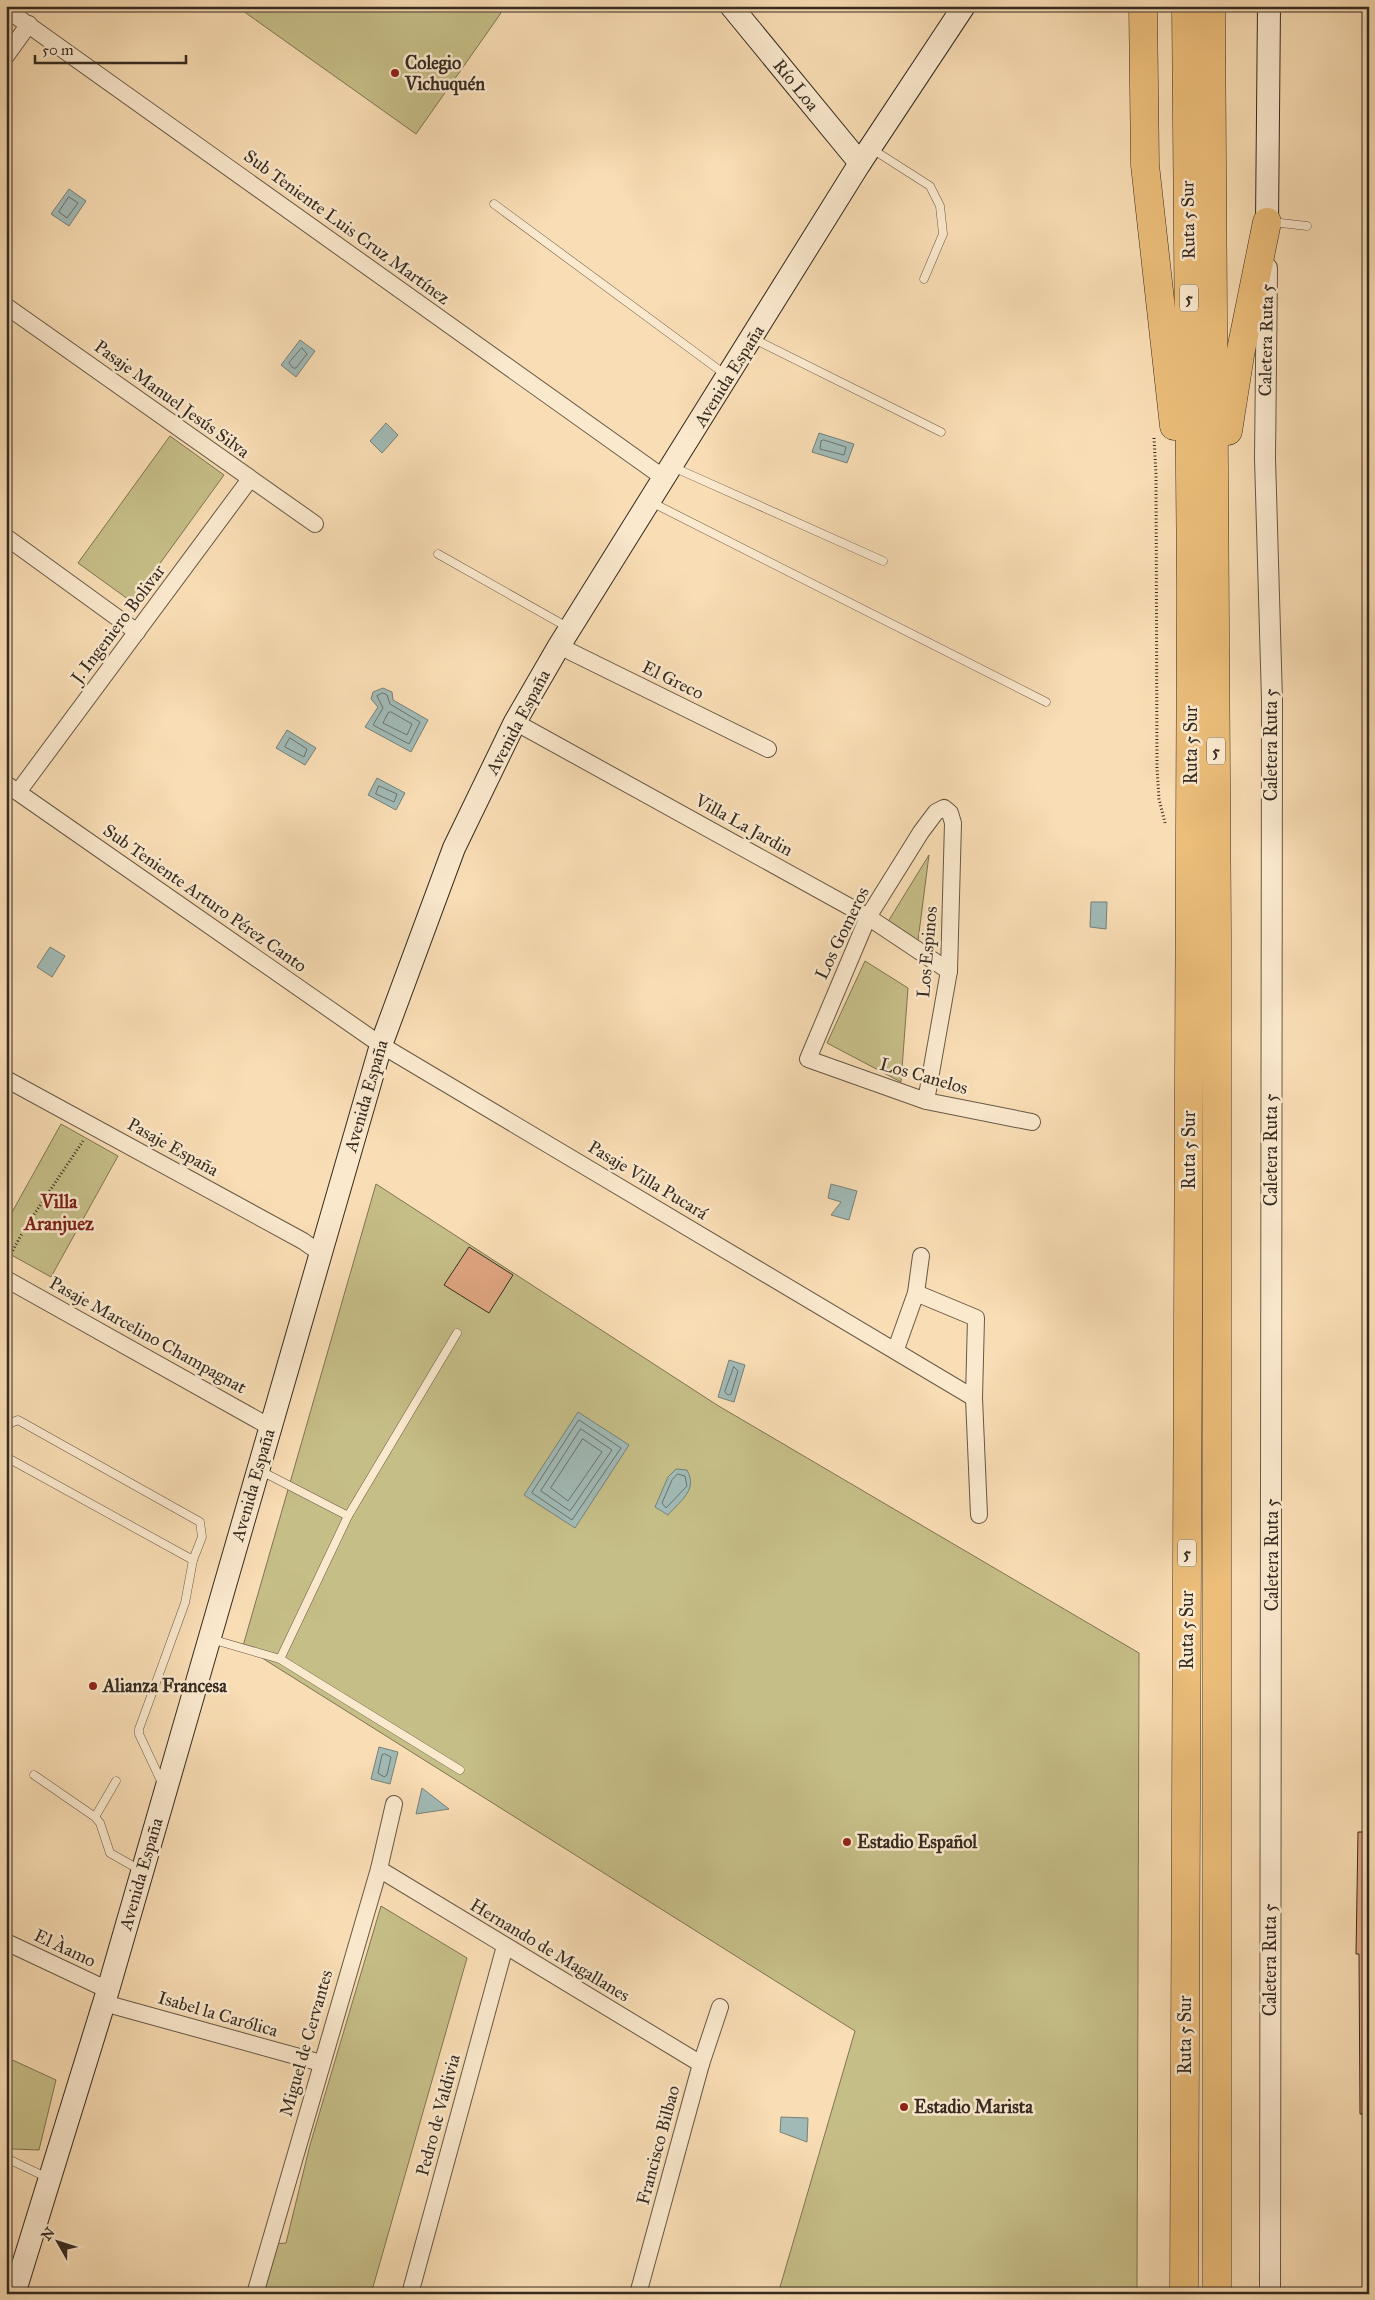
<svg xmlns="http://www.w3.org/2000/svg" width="1375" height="2300" viewBox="0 0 1375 2300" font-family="'IM FELL Great Primer',serif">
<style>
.green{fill:#c6be87;stroke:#7e7454}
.water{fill:#a1bab6;stroke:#76817a}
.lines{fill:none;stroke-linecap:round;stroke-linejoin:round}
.shore{stroke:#6b726c;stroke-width:1}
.building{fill:#dfa681;stroke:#352b21}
.service-casing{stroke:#665846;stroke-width:9}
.minor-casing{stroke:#665846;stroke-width:18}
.tertiary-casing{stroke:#665846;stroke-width:22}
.secondary-casing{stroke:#352b21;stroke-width:24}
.motorway-casing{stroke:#352b21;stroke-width:29}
.path{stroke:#352b21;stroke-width:3;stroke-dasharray:1 2.5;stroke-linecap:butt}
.service{stroke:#fbe9ce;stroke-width:8}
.minor{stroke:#fbe9ce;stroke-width:16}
.tertiary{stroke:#fbe9ce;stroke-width:20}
.secondary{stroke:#fbe9ce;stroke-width:22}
.motorway{stroke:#ecbe7a;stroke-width:28}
.poi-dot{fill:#8f2418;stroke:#fbe9ce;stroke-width:2}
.labels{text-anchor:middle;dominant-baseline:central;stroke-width:5;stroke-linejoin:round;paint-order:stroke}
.shield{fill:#fbe9ce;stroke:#706455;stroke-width:1}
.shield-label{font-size:16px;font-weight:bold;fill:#352b21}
.poi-label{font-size:18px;font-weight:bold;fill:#352b21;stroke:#fbe9ce;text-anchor:start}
.street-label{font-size:18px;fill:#352b21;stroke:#fbe9ce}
.neighbourhood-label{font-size:19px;font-weight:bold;fill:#7a1f14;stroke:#fbe9ce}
</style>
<rect width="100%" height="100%" fill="#f9ddb4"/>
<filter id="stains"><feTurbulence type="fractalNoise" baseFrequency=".004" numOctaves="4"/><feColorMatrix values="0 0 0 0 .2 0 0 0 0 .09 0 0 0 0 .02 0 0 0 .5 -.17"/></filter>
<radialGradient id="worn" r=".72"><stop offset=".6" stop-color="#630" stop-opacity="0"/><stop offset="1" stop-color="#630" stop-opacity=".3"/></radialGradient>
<g class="green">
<polygon points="236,6 492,6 501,13 416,134"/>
<polygon points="170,436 224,475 132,602 78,563"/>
<polygon points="929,855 916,956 881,933"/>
<polygon points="865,961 908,988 901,1082 827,1043"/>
<polygon points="61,1124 118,1156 51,1277 6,1252 6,1223"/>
<polygon points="376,1184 717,1405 1139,1653 1137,2294 778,2294 855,2031 243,1646"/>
<polygon points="381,1906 467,1958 371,2294 261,2294 274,2244 286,2243 310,2145"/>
<polygon points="6,2057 56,2080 39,2150 13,2149 6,2145"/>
</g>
<g class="water">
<polygon points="69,189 86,201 69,226 51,214"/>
<polygon points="300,340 315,351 296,377 281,365"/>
<polygon points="386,423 398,435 382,453 370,441"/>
<polygon points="819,433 854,444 847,463 812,452"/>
<polygon points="383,688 392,692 393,700 428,720 411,752 365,727 378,707 371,699 373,692"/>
<polygon points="287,730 316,748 305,765 276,748"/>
<polygon points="377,778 405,793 396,810 368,795"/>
<polygon points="1091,902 1107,902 1106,929 1090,927"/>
<polygon points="50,947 65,956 52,977 37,967"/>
<polygon points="831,1184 857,1191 849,1220 831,1215 841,1202 828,1198"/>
<polygon points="729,1360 745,1365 734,1402 718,1397"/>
<polygon points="578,1412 629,1445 575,1528 524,1495"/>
<path d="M676,1469L687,1470C698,1490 681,1500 668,1515L655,1507L668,1477Z"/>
<polygon points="379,1747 398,1752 390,1784 371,1779"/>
<polygon points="422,1788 449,1809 416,1814"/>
<polygon points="781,2117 808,2118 807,2142 780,2132"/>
</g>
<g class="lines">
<g class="shore">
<polygon points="69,197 78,203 67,218 59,212"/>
<polygon points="302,348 307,354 296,368 293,368 289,363"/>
<polygon points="824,440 846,447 844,455 820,449 821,441"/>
<polygon points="383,693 387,695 390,704 420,722 409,744 373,725 383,708 377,696"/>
<polygon points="391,712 412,724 407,735 383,723 388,713"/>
<polygon points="290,738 307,749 304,757 285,747"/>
<polygon points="379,786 397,794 394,802 376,794"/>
<polygon points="734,1367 738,1371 731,1394 728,1395 725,1392"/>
<polygon points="579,1420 621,1448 572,1520 532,1493"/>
<polygon points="581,1429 612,1450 570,1511 541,1491"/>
<polygon points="583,1439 602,1452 568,1501 551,1488"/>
<polygon points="678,1474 685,1476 687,1486 666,1508 662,1503 672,1480"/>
<polygon points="385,1754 391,1757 387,1775 384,1777 378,1773 382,1755"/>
</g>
</g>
<g class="building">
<polygon points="469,1247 513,1275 489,1313 444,1285"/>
<polygon points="1358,1832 1369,1832 1369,2114 1360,2114 1359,1954 1356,1954"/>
</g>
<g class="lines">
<defs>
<g id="service">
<polyline points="872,149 930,186 940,206 943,234 924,279"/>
<polyline points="494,204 726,375"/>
<polyline points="1272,222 1307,226"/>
<polyline points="754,339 941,432"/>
<polyline points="673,467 883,561"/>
<polyline points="651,502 1046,702"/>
<polyline points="438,554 569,628"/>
<polyline points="6,1425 18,1420 200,1522 202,1537 193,1560 185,1603 139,1729 139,1734 162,1783"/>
<polyline points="6,1457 193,1560"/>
<polyline points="261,1471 348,1516"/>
<polyline points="211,1639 280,1659 348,1516 457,1333"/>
<polyline points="280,1659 460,1770"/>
<polyline points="34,1775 95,1817 100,1823 110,1853 140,1870"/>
<polyline points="95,1817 116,1781"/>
<polyline points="6,2158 48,2178"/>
</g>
<g id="minor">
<polyline points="6,9 664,478"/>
<polyline points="6,56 29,24"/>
<polyline points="6,306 315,524"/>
<polyline points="6,537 137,632"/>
<polyline points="559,646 768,749"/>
<polyline points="515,722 868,917 949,971"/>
<polyline points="6,784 381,1045 974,1398 976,1318 916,1293 896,1349"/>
<polyline points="18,792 250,479"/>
<polyline points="6,1079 303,1241 320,1253"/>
<polyline points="926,1101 949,971 953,823 950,813 944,808 936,812 921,832 868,917 808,1059 926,1101 1032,1122"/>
<polyline points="6,1279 270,1427"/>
<polyline points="916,1293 921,1256"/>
<polyline points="974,1398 979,1515"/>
<polyline points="379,1869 701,2064"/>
<polyline points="6,1942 108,1990"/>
<polyline points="104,2003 321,2063"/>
<polyline points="255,2294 379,1869 394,1804"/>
<polyline points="410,2294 505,1946"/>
<polyline points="638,2294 701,2064 720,2007"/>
</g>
<polyline id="tertiary" points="1267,268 1265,458 1272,700 1270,2294"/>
<g id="secondary">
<polyline points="731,6 860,163"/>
<polyline points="1267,222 1269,6"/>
<polyline points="14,2294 108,1990 381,1045 454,848 515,722 559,646 860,163 964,6"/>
</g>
<g id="motorway">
<polyline points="1143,6 1145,165 1174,426"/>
<polyline points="1211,6 1217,933 1217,2294"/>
<polyline points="1228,431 1240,355 1267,222"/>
<polyline points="1184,2294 1191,589 1186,6"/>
</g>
</defs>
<use href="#service" class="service-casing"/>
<use href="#minor" class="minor-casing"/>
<use href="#tertiary" class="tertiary-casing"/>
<use href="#secondary" class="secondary-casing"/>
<use href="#motorway" class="motorway-casing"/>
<g class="path">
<polyline points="1154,438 1156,474 1157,768 1159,799 1165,823"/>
<polyline points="6,1263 25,1228 83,1141"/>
</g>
<use href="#service" class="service"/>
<use href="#minor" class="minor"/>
<use href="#tertiary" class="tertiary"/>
<use href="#secondary" class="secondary"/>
<use href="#motorway" class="motorway"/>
</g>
<g class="poi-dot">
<circle cx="395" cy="73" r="5"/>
<circle cx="93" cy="1686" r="5"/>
<circle cx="847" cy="1842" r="5"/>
<circle cx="904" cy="2107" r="5"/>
</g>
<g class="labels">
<g class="shield">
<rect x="1180" y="284.5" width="18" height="27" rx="4"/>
<rect x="1207" y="737.5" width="18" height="27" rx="4"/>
<rect x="1178" y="1539.5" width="18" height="27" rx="4"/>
</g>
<g class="shield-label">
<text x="1189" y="298">5</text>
<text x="1216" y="751">5</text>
<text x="1187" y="1553">5</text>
</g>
<g class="poi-label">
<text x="405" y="63">Colegio<tspan x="405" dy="21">Vichuquén</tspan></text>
<text x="103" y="1686">Alianza Francesa</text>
<text x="857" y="1842">Estadio Español</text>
<text x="914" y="2107">Estadio Marista</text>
</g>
<g class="street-label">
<text transform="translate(796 85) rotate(51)">Río Loa</text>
<text transform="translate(1188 220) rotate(-91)">Ruta 5 Sur</text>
<text transform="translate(347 227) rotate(36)">Sub Teniente Luis Cruz Martínez</text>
<text transform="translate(1266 340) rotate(-89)">Caletera Ruta 5</text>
<text transform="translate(729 376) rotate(-58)">Avenida España</text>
<text transform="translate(172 399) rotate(36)">Pasaje Manuel Jesús Silva</text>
<text transform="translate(118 624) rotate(-53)">J. Ingeniero Bolivar</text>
<text transform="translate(673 680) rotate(26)">El Greco</text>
<text transform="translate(518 722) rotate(-62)">Avenida España</text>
<text transform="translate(1191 745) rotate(-90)">Ruta 5 Sur</text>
<text transform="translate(1271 745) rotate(-90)">Caletera Ruta 5</text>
<text transform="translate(744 825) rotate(29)">Villa La Jardin</text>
<text transform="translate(205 898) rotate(35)">Sub Teniente Arturo Pérez Canto</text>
<text transform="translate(842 933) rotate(-64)">Los Gomeros</text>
<text transform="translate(927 952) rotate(-85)">Los Espinos</text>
<text transform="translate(924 1076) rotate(16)">Los Canelos</text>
<text transform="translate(366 1096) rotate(-74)">Avenida España</text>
<text transform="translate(173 1147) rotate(29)">Pasaje España</text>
<text transform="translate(1189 1150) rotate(-90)">Ruta 5 Sur</text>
<text transform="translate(1271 1150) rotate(-90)">Caletera Ruta 5</text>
<text transform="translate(648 1180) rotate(31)">Pasaje Villa Pucará</text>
<text transform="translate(148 1335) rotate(29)">Pasaje Marcelino Champagnat</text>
<text transform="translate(253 1485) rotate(-74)">Avenida España</text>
<text transform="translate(1272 1555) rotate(-90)">Caletera Ruta 5</text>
<text transform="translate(1187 1630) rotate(-90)">Ruta 5 Sur</text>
<text transform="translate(141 1874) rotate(-74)">Avenida España</text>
<text transform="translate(65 1948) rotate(25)">El Àamo</text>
<text transform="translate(550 1950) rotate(31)">Hernando de Magallanes</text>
<text transform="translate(1270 1960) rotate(-90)">Caletera Ruta 5</text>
<text transform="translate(218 2014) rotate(16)">Isabel la Carólica</text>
<text transform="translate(1185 2035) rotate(-90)">Ruta 5 Sur</text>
<text transform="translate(306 2043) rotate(-74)">Miguel de Cervantes</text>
<text transform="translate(438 2115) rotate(-75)">Pedro de Valdivia</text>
<text transform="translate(658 2145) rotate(-75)">Francisco Bilbao</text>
</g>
<g class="neighbourhood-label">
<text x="59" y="1201">Villa<tspan x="59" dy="22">Aranjuez</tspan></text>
</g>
</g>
<rect width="1375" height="2300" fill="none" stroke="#f9ddb4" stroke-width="25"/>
<rect x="8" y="8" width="1360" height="2285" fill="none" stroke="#352b21" stroke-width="2.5"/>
<rect x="12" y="12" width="1350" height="2275" fill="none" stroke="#352b21"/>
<g transform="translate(58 2242) rotate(309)" stroke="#fbe9ce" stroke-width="4" paint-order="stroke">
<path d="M0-4L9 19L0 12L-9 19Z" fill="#352b21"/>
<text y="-8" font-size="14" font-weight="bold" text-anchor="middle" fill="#352b21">N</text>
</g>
<path d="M35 55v8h151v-8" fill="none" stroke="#352b21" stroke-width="2.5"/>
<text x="42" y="55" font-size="15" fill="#352b21" stroke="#fbe9ce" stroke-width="4" paint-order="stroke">50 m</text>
<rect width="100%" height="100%" filter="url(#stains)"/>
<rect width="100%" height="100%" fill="url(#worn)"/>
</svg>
